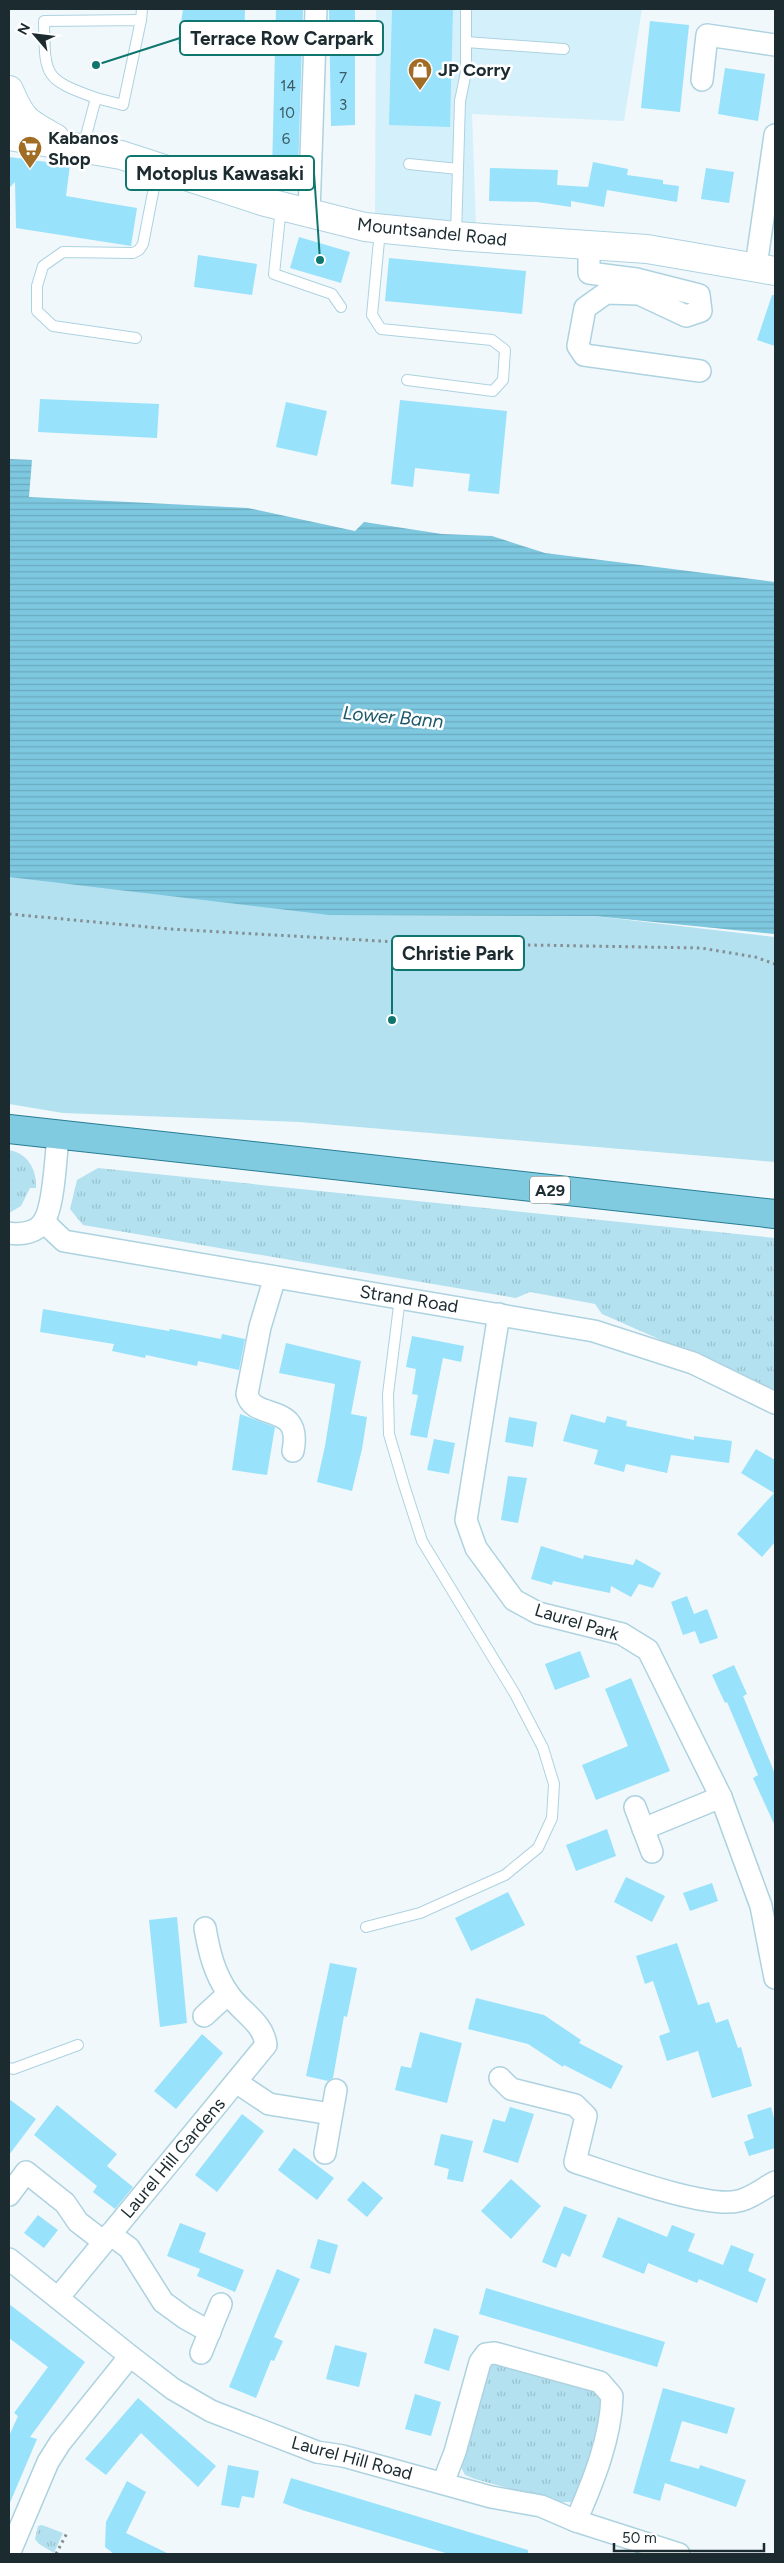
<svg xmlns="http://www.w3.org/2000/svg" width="784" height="2563" viewBox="0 0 784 2563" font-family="Figtree,sans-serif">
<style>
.built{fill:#d4f0fa}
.grass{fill:url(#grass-tufts)}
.park{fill:#b3e1f0}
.water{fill:url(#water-rules)}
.building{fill:#98e2fc}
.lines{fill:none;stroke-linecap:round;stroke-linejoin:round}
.lane-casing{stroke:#add2e0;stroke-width:12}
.street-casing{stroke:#add2e0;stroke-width:24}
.secondary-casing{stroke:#add2e0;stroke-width:30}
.primary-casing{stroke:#277d95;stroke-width:30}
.path{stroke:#848f93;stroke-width:3;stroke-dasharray:2.5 4;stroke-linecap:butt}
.lane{stroke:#fff;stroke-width:10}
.street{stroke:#fff;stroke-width:21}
.secondary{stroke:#fff;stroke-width:28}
.primary{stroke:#81cbe0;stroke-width:28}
.labels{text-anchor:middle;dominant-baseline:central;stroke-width:5;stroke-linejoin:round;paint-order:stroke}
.number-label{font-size:15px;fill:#3b5963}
.shield{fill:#fff;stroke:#606b6e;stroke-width:1}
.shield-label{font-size:16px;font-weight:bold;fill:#1c2b30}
.poi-label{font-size:18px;font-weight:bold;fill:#1c2b30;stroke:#fff;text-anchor:start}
.street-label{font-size:18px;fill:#1c2b30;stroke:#fff}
.water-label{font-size:19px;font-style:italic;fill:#1c586a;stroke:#fff}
.leader{fill:none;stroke:#0f766e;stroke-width:2}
.callout-dot{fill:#0f766e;stroke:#fff;stroke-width:2}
.callout{fill:#fff;stroke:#0f766e;stroke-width:2}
.callout-label{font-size:19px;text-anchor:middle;font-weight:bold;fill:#1c2b30}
</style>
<defs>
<pattern id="grass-tufts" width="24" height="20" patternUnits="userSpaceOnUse" patternTransform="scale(1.25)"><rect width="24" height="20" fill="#b3e1f0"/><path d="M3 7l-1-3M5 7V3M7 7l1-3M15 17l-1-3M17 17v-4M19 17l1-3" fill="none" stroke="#99c1ce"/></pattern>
<pattern id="water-rules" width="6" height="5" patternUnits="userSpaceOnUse" patternTransform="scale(1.25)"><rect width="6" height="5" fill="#7dc7df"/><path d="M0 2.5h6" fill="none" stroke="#6babc0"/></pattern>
</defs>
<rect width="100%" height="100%" fill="#f1f8fb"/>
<polygon class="built" points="376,9 642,9 624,121 472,114 476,226 375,214"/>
<g class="grass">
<path d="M9,1150C27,1153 37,1169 36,1188H30L21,1206L9,1213Z"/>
<polygon points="98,1168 775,1238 775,1390 602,1314 595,1304 530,1292 516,1298 83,1225 70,1209 77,1180"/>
<polygon points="493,2363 595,2392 604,2404 606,2413 581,2492 571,2502 557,2502 475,2479 465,2475 461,2467 484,2371"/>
<polygon points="42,2525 63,2533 54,2553 39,2544 35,2539 38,2526"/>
</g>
<polygon class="park" points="9,868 594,916 775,937 775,1162 299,1122 63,1113 9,1104"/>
<polygon class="water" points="9,459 32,460 29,497 248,508 355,531 364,522 442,534 492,536 545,553 775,582 775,934 594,916 329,915 9,877"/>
<g class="building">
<polygon points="183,9 245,9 244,50 178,44"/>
<polygon points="276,9 303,9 298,174 272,172"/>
<polygon points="329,9 355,9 355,125 331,126"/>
<polygon points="392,9 453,9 450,127 389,125"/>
<polygon points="650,21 689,25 680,112 641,108"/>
<polygon points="725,68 765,74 758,121 718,114"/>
<polygon points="9,157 70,165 66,196 137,208 131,246 16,228 15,182 9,188"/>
<polygon points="593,162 628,169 627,175 663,180 663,184 679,186 677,202 607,190 604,207 571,201 571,207 537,202 489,201 490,168 558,170 557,185 588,187"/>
<polygon points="706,168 734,172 729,203 701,199"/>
<polygon points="299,237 350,252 341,283 290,268"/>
<polygon points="198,255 257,264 252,295 194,287"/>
<polygon points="389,258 526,271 522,314 385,301"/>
<polygon points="772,295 775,295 775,346 757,340"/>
<polygon points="40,399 159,404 157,438 38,432"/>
<polygon points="400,400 507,411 499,494 468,491 470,474 415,468 413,487 391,484"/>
<polygon points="286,402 327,411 317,456 276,447"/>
<polygon points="43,1309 169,1331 170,1329 221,1339 222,1334 245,1339 239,1370 198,1361 197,1366 146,1355 145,1358 112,1351 114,1344 40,1332"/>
<polygon points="412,1336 464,1346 461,1362 443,1358 427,1438 410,1435 418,1395 412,1394 416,1369 406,1367"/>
<polygon points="286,1343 361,1361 351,1414 367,1417 362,1449 352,1491 317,1482 325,1446 335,1384 279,1373"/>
<polygon points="240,1414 275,1427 267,1475 232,1470"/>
<polygon points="571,1414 605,1423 607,1416 627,1421 626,1426 694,1440 694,1436 732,1441 729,1463 671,1455 667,1473 626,1464 624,1472 594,1464 598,1450 563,1441"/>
<polygon points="509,1417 537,1422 533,1447 505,1442"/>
<polygon points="434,1439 455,1443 449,1474 427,1470"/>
<polygon points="756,1449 775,1460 775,1542 762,1557 737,1534 774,1493 741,1473"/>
<polygon points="508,1476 527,1478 518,1523 501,1520"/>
<polygon points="541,1546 583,1559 584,1555 633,1565 636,1559 661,1573 653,1588 639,1584 631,1597 611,1586 610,1593 553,1581 552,1585 531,1579"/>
<polygon points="687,1596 694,1614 707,1609 718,1638 700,1644 695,1631 683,1635 671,1602"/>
<polygon points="580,1651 590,1677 555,1690 545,1664"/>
<polygon points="734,1665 747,1694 743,1696 775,1774 775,1826 753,1778 758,1775 727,1702 725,1703 712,1675"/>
<polygon points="631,1678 670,1771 596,1800 582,1765 628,1746 605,1689"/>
<polygon points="607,1829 616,1856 576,1871 566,1845"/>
<polygon points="626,1877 665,1896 652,1922 614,1902"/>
<polygon points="712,1883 718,1901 690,1911 683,1893"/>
<polygon points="508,1892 525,1925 471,1951 455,1918"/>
<polygon points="177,1917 187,2023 160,2027 149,1920"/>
<polygon points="677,1943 698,2005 709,2002 716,2023 728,2019 738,2048 741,2047 752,2086 712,2098 698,2051 667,2061 659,2036 670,2032 653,1981 645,1984 636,1956"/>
<polygon points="330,1963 357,1968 347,2017 344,2016 333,2078 328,2081 306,2076"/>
<polygon points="476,1998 544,2015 581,2040 579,2043 623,2066 611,2089 564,2065 563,2067 528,2044 468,2029"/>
<polygon points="420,2032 462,2043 447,2103 395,2090 401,2066 411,2068"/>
<polygon points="202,2034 223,2053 176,2109 154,2091"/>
<polygon points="9,2099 36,2119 9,2155"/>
<polygon points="57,2105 117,2154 107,2166 133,2187 115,2209 93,2192 97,2186 34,2135"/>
<polygon points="510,2107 534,2114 518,2163 483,2152 493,2119 505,2122"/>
<polygon points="771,2107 775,2122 775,2148 749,2156 744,2142 754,2138 747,2115"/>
<polygon points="242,2114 264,2131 217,2192 195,2175"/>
<polygon points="441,2134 473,2141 463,2182 447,2179 449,2169 434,2165"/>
<polygon points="294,2148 334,2178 317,2200 278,2170"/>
<polygon points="511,2179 541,2206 511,2239 481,2211"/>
<polygon points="363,2181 383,2198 367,2217 347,2200"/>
<polygon points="564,2206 587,2215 570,2257 562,2253 556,2268 542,2262"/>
<polygon points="38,2215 58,2230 44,2248 24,2233"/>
<polygon points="618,2217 667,2237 672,2225 695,2234 688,2251 723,2265 731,2245 754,2254 748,2271 766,2279 757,2303 699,2279 697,2283 648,2263 644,2274 602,2257"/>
<polygon points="180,2223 206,2233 199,2252 244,2270 235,2292 197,2276 200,2269 167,2256"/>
<polygon points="318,2239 338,2245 330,2274 310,2268"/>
<polygon points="277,2269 300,2279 274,2337 283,2341 274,2361 271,2360 256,2398 229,2387"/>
<polygon points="486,2288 665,2342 657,2367 479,2314"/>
<polygon points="9,2304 85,2362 30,2437 37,2439 9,2505 9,2436 18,2416 14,2413 48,2367 9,2338"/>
<polygon points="434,2328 459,2336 449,2371 424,2363"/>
<polygon points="335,2345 367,2353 359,2387 326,2379"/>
<polygon points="663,2388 735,2408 727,2434 682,2421 670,2461 699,2469 700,2465 746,2480 736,2507 665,2483 660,2501 633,2493"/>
<polygon points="415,2394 441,2402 431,2436 405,2429"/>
<polygon points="138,2398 216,2466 198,2487 141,2433 106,2475 85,2459"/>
<polygon points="228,2465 259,2471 254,2498 242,2496 239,2508 221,2505"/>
<polygon points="291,2478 528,2550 528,2554 449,2554 302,2510 283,2503"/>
<polygon points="127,2481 146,2492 126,2533 169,2554 114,2554 105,2547 106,2522"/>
</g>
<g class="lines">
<defs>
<g id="lane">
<polyline points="141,20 142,9"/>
<polyline points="466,42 564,49"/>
<path d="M83,147L96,98L123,105L141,20L44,21C45,76 43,79 96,98"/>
<polyline points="409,164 458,169"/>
<polyline points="281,207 274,274 332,294 341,307"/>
<polyline points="380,230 372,315 381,329 492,340 505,350 503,380 493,391 407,380"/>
<polyline points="456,235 460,101 466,72 466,9"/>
<polyline points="136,338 53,326 37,311 37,286 43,266 63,252 133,253 139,250 143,244 158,167"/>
<polyline points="366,1927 420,1913 505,1875 538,1848 552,1818 554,1784 543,1748 515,1694 422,1541 404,1485 389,1434 388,1394 400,1298"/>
<polyline points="9,2068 13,2069 78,2045"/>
</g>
<g id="street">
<polyline points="702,80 707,35 775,45"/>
<polyline points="309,213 316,9"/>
<polyline points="589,246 589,273 636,279 699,295 701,311 686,316 639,294 606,293 585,308 578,346 584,355 700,371"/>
<polyline points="756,266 775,135"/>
<polyline points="44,1222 64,1241 594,1331 693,1363 775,1403"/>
<path d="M9,1233C21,1235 37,1233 44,1221C54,1206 56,1155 58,1135"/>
<path d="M275,1277L260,1327L247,1394C253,1422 303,1401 293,1451"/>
<polyline points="499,1314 466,1520 476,1548 514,1600 538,1613 622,1634 648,1650 721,1797 761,1906 775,1978"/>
<polyline points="635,1807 652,1852"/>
<polyline points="643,1829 721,1797"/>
<polyline points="204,2016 228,1994"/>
<path d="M500,2078L511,2089L575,2105L586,2116L575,2162C610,2173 706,2209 738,2201C750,2199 764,2188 775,2182"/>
<polyline points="236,2082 269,2104 331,2114"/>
<polyline points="325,2153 336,2090"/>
<polyline points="9,2195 26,2172 65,2203 78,2222 104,2242"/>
<polyline points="110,2234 129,2248 163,2302 185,2318 210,2332"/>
<polyline points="9,2259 130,2356 173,2389 211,2411 317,2452 343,2456 491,2497 541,2506 576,2521 679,2554"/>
<path d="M58,2298L266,2045C263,2021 240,2012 228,1993C214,1973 209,1951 205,1928"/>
<polyline points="201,2353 221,2304"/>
<path d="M443,2483L455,2452L480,2362L486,2354L495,2353L600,2382L612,2396C611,2438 593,2482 576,2521"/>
<polyline points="9,2554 48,2462 60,2443 130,2356"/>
</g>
<g id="secondary">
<path d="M9,90C22,121 26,122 55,138"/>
<polyline points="9,136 121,155 265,202 365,227 456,236 647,249 775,271"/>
</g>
<polyline id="primary" points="9,1129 775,1214"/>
</defs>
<use href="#lane" class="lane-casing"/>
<use href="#street" class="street-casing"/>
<use href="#secondary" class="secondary-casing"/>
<use href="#primary" class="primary-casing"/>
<g class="path">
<polyline points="9,914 170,929 414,943 701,948 755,957 775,964"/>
<polyline points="56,2554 68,2531"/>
</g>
<use href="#lane" class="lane"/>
<use href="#street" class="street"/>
<use href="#secondary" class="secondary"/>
<use href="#primary" class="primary"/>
</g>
<defs>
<symbol id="shop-pin" viewBox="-11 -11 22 30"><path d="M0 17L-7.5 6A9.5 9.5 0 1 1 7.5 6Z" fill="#a16d25" stroke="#fff"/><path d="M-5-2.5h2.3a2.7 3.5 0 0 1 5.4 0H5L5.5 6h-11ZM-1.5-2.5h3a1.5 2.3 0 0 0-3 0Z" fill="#fff"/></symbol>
<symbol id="supermarket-pin" viewBox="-11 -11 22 30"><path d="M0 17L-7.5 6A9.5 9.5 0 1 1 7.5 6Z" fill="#a16d25" stroke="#fff"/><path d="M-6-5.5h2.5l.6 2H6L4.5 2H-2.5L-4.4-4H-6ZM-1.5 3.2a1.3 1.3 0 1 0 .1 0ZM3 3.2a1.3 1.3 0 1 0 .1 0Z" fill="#fff"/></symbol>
</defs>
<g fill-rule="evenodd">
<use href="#shop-pin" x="406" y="56" width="28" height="38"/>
<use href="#supermarket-pin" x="16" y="134" width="28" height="38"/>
</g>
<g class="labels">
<g class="number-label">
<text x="343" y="78">7</text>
<text x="288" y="86">14</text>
<text x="343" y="105">3</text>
<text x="287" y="113">10</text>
<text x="286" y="139">6</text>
</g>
<rect class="shield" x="530" y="1176.5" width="40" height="27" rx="4"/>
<g class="shield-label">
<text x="550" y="1190">A29</text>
</g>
<g class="poi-label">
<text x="438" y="70">JP Corry</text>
<text x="48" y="138">Kabanos<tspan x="48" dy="21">Shop</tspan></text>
</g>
<g class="street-label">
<text transform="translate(432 232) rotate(6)">Mountsandel Road</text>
<text transform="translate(409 1299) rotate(9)">Strand Road</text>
<text transform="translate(577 1622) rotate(17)">Laurel Park</text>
<text transform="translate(173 2158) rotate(-50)">Laurel Hill Gardens</text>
<text transform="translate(352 2458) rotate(15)">Laurel Hill Road</text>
</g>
<g class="water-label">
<text transform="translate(393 717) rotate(5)">Lower Bann</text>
</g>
</g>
<path class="leader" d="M96 65L180 38M320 260L314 173M392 1020L392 953"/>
<g class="callout-dot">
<circle cx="96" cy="65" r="5"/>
<circle cx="320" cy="260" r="5"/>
<circle cx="392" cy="1020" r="5"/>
</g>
<g class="callout">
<rect x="180" y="21" width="203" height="34" rx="5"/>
<rect x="126" y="156" width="188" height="34" rx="5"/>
<rect x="392" y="936" width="132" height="34" rx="5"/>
</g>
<g class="callout-label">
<text x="282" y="45">Terrace Row Carpark</text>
<text x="220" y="180">Motoplus Kawasaki</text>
<text x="458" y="960">Christie Park</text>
</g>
<rect width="784" height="2563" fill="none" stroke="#1c2b30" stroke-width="20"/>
<g transform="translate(35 35) rotate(298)" stroke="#ffffff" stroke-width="4" paint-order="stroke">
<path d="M0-4L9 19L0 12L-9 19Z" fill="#1c2b30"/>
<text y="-8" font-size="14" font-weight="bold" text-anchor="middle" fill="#1c2b30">N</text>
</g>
<path d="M614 2543v8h150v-8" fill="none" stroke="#1c2b30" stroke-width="2.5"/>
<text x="622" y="2543" font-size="15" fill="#1c2b30" stroke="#ffffff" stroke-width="4" paint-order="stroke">50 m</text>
</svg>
